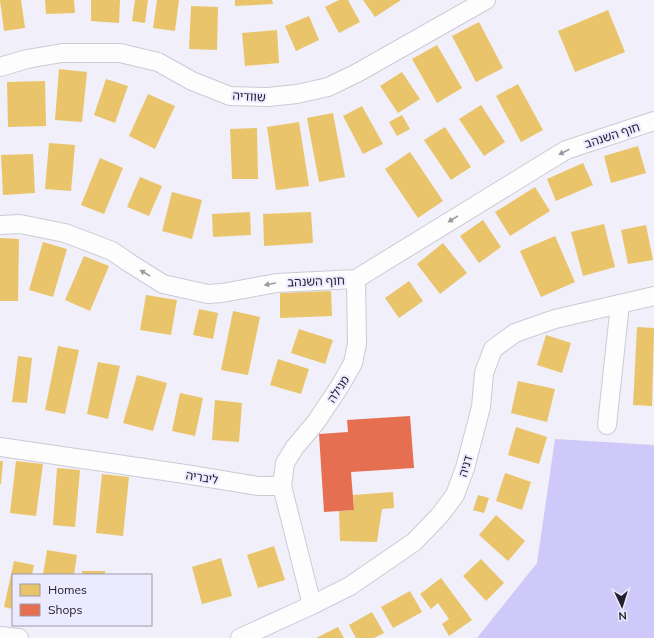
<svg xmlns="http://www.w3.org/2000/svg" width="654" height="638" viewBox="0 0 654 638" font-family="Mulish,'Noto Sans Hebrew',sans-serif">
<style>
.forest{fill:#cfc9f9}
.homes{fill:#e9c46a}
.shops{fill:#e76f51}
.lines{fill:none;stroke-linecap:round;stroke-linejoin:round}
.minor-casing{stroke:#cbcad5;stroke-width:20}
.minor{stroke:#fdfdfe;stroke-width:18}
.oneway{fill:#9b9aa0}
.labels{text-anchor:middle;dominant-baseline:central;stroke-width:4;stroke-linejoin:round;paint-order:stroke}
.street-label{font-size:12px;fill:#23212e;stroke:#eceaff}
</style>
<rect width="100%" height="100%" fill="#f0effa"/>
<polygon class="forest" points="555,439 654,445 654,638 477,638 537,563"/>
<g class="homes">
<polygon points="0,0 21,0 25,28 4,31"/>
<polygon points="45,0 74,0 75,13 46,14"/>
<polygon points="91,0 120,0 119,23 91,21"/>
<polygon points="135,0 148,0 145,23 132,21"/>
<polygon points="157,0 179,0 175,31 153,28"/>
<polygon points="235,0 272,0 273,4 235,6"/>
<polygon points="339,0 348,0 360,22 339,33 325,7"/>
<polygon points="363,0 401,0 375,17"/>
<polygon points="191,6 218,7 217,50 189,49"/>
<polygon points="608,10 625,52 575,72 558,31"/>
<polygon points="309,16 319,40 296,51 285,26"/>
<polygon points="479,22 503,68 476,82 452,36"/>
<polygon points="277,30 279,63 245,66 242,33"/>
<polygon points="437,45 462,88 437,103 412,59"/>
<polygon points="59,69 87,72 82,122 55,120"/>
<polygon points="402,72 420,99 398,113 380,86"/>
<polygon points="106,79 128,86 115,123 94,115"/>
<polygon points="45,81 46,126 8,127 7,82"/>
<polygon points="518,84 543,130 521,142 496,96"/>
<polygon points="148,94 175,106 155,149 129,136"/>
<polygon points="481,105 505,142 484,156 459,119"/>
<polygon points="362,106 383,144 363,154 343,116"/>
<polygon points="333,113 345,177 319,182 307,118"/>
<polygon points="402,115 410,129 397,136 389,122"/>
<polygon points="299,122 309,186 276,190 267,127"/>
<polygon points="445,127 471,167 451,180 424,140"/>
<polygon points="257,128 258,179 232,179 230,129"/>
<polygon points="49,143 75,145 71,191 45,189"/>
<polygon points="638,146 646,173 611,183 604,156"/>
<polygon points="410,152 443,201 418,218 385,169"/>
<polygon points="33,154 35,193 3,195 1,155"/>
<polygon points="100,158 123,168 104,214 81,205"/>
<polygon points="583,163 593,185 556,201 547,179"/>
<polygon points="140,177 162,186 149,216 127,207"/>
<polygon points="535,187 550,211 510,236 495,212"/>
<polygon points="172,192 202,200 192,239 162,231"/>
<polygon points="250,212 251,235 213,237 212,214"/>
<polygon points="311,212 313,243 264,246 263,214"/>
<polygon points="483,220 501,247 479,263 460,236"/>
<polygon points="604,224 615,267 583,276 571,232"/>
<polygon points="646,225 653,260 628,264 621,230"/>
<polygon points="555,236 575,282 541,297 520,251"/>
<polygon points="0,238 19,239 18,301 0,301"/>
<polygon points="43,242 67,249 53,297 29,290"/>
<polygon points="443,243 467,273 440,294 417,264"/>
<polygon points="84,256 109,266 90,311 65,300"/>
<polygon points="409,281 423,301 399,318 385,298"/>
<polygon points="331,291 332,316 280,318 280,293"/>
<polygon points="146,295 177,300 171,335 140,330"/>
<polygon points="199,309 218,313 213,339 193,335"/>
<polygon points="233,311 260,317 248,375 221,370"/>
<polygon points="637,327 654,328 652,406 633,405"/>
<polygon points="299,329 333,340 325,364 291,353"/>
<polygon points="546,335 571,343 562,373 537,365"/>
<polygon points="58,346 79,350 65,414 45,410"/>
<polygon points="18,356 32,358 27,403 12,402"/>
<polygon points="278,359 309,369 301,394 270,385"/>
<polygon points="98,362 120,366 108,419 87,414"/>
<polygon points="137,375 167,383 153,431 123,423"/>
<polygon points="518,381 555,389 547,422 511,413"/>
<polygon points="180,393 203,398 195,436 172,431"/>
<polygon points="215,400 242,403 239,442 212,440"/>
<polygon points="516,427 547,437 539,464 508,455"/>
<polygon points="0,461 3,461 1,484 0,484"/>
<polygon points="16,461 43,464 36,516 10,513"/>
<polygon points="57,468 80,470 75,527 53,525"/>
<polygon points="505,473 531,482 522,510 496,501"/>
<polygon points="102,474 129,477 123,536 96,533"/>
<polygon points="393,492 394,508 382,509 377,542 340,541 339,511 354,510 353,495"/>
<polygon points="478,495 489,498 484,513 473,510"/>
<polygon points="496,515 525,541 508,561 479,535"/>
<polygon points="274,546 285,580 258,588 247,555"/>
<polygon points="47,550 77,555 74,575 43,575"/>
<polygon points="221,558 232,596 202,604 192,567"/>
<polygon points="481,559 504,583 486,601 463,576"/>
<polygon points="14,561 34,565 32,575 13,575 13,609 4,607"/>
<rect x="82" y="571" width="23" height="4"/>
<polygon points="441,578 472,620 449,636 442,624 449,619 438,603 431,609 420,594"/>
<polygon points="410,591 422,612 393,628 381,607"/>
<polygon points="372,612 384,633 374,638 356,638 349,625"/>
<polygon points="338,627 344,638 316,638"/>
</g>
<polygon class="shops" points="410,416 414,468 351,472 354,510 324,512 319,434 348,432 347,420"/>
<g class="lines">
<defs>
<g id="minor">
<polyline points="0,67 27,59 62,53 120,53 158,62 192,81 230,96 268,97 297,94 328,87 357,73 486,0"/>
<polyline points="0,225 20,224 65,233 112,251 128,262 163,284 208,294 222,293 277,283 356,279 566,150 654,121"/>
<polyline points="607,425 620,304"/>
<polyline points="0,447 185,474 258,486 282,486 312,605"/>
<polyline points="282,486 285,463 295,447 316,422 340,386 353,363 357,344 356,279"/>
<polyline points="0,636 19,638"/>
<polyline points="240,638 312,605 350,586 414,542 440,515 455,495 465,468 481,407 484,373 493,349 515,333 555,319 654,296"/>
</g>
</defs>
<use href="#minor" class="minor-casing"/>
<use href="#minor" class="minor"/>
</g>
<defs><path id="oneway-solid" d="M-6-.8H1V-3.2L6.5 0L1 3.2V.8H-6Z"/></defs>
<g class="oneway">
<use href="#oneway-solid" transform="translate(564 152) rotate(153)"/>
<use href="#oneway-solid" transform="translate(453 219) rotate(148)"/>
<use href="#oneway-solid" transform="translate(145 273) rotate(-149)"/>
<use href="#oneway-solid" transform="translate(270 284) rotate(170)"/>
</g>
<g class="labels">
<g class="street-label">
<text transform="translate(249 96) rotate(3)">שוודיה</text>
<text transform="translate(612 135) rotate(-18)">חוף השנהב</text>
<text transform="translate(316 281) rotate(-2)">חוף השנהב</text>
<text transform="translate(338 389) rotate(-57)">מנילה</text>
<text transform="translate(465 466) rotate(-73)">דניה</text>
<text transform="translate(202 477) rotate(9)">ליבריה</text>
</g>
</g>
<rect x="12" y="574" width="140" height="52" fill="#eceaff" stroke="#9c9aab"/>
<rect x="20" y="584" width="20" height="12" fill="#e9c46a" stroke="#9c9aab"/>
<text x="48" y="594" font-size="12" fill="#23212e">Homes</text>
<rect x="20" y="604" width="20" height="12" fill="#e76f51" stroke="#9c9aab"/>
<text x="48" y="614" font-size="12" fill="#23212e">Shops</text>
<g transform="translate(622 606) rotate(176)" stroke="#eceaff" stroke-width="3" paint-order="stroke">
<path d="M0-3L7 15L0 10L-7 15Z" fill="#23212e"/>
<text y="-6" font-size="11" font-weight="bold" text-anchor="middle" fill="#23212e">N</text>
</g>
</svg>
